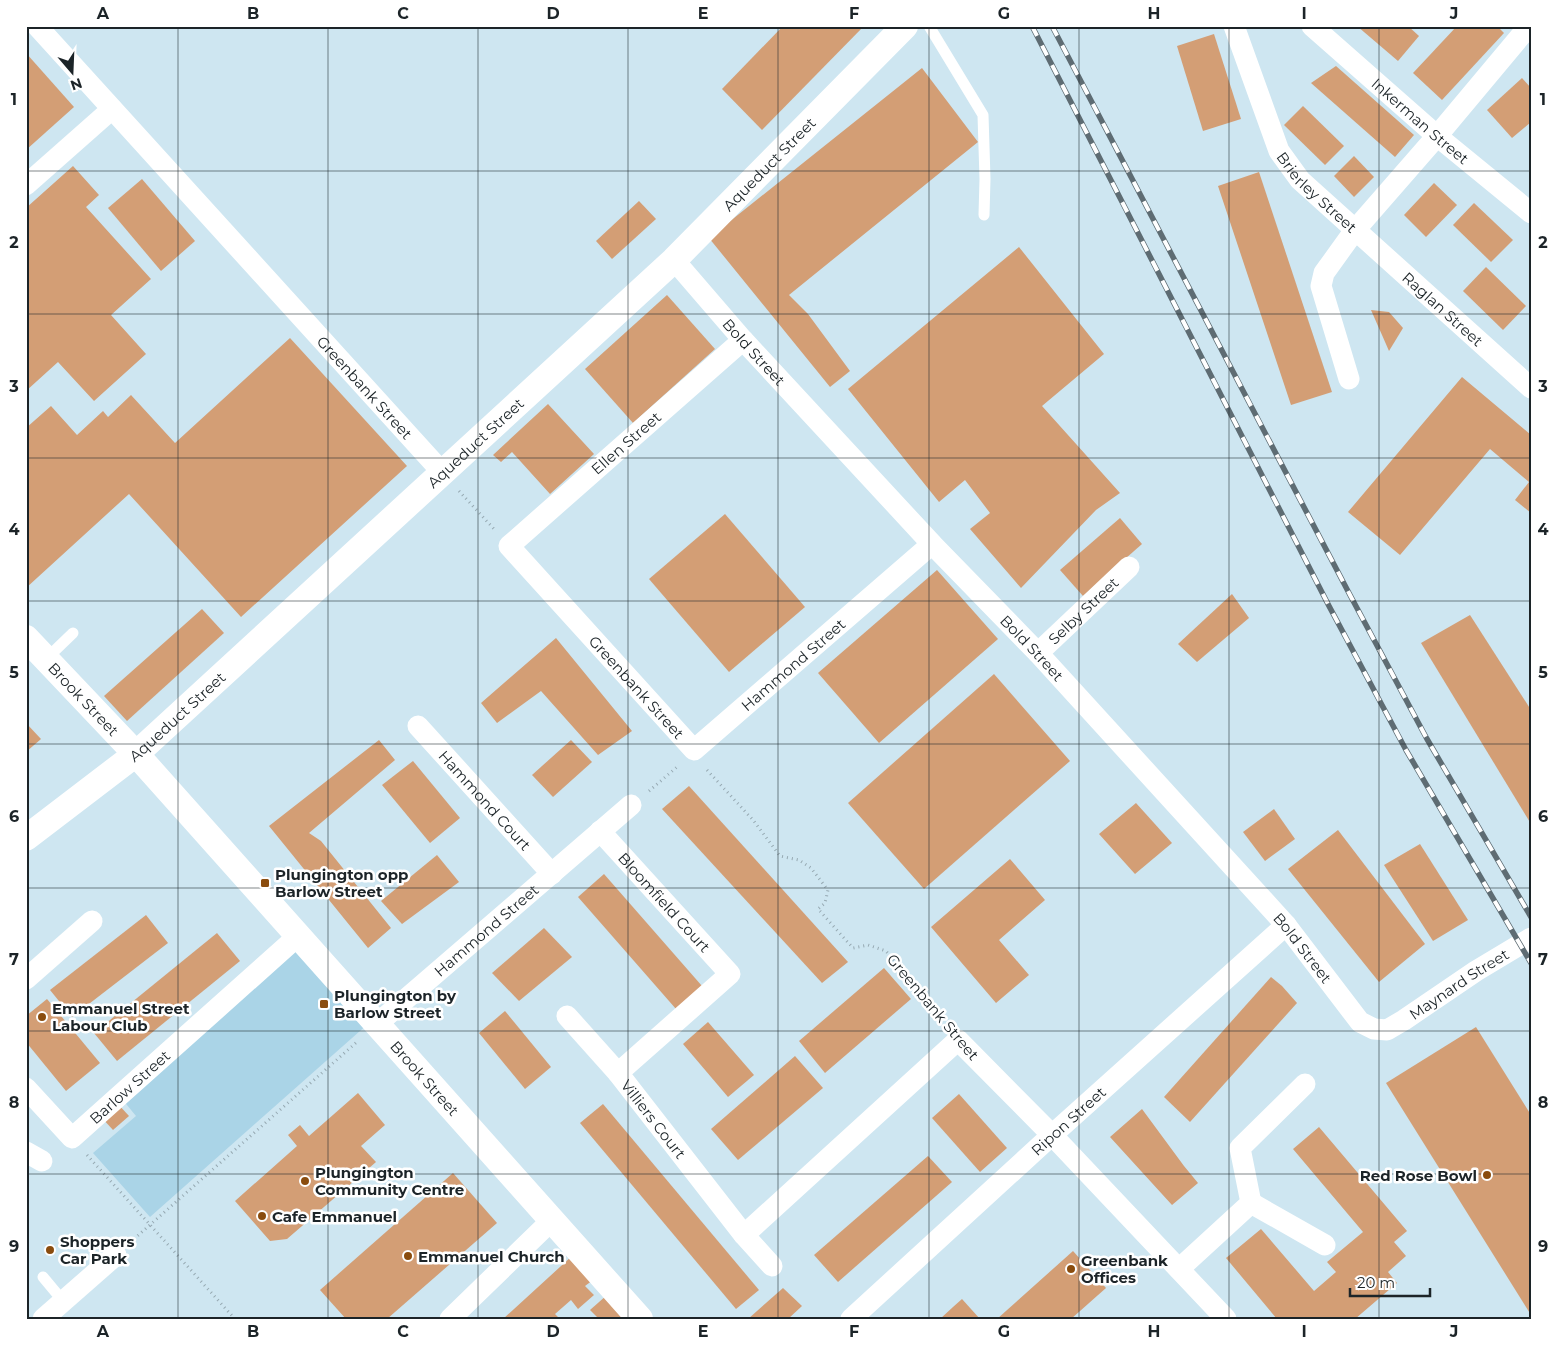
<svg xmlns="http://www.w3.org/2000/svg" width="1557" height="1345" viewBox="0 0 1557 1345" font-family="Montserrat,sans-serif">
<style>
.green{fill:#aad4e7}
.building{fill:#d39e75}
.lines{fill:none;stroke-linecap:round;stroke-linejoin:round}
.path{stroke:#96a9b2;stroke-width:3;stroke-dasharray:1 4;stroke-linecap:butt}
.service{stroke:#fff;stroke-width:11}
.minor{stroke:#fff;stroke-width:21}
.tertiary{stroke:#fff;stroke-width:26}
.rail-casing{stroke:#5e6c73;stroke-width:5.5}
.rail{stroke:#fff;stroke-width:4;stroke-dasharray:11;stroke-linecap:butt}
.grid{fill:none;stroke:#1c2428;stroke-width:1;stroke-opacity:0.55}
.poi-dot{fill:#8a4c0e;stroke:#fff;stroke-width:2}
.labels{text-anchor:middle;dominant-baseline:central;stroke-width:5;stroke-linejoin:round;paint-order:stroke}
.street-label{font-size:15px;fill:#1c2428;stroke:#fff}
.poi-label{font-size:15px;font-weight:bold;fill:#1c2428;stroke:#fff;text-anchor:start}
.neatline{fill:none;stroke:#1c2428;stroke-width:2}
.grid-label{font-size:16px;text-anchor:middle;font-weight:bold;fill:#1c2428}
</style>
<rect width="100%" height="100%" fill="#cee6f1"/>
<polygon class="green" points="299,944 369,1023 150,1217 93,1153 136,1116 122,1099"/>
<g class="building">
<polygon points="783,26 864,26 762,130 722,89"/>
<polygon points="1357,26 1408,26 1419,36 1398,61"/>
<polygon points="1457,26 1497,26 1504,33 1442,100 1413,73"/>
<polygon points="1214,34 1241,119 1203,131 1177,46"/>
<polygon points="26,53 74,107 26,150"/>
<polygon points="1336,66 1414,135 1395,157 1311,83"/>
<polygon points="922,68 978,142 789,295 808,314 850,371 830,387 709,238"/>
<polygon points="1522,78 1531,88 1531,122 1512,138 1487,110"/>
<polygon points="1303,106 1344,146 1325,165 1284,125"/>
<polygon points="1354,156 1374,177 1354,197 1334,176"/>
<polygon points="73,166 99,195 86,207 151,279 111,315 146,354 94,401 58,362 26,391 26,208"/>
<polygon points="1259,172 1332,392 1291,405 1218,186"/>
<polygon points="142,179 195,241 161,271 108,208"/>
<polygon points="1434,183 1457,205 1426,237 1404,215"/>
<polygon points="639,201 656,219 612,259 596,241"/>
<polygon points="1474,203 1513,240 1491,262 1453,225"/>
<polygon points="1019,247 1104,354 1042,406 1120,493 1096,510 1021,588 970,529 990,513 965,480 939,502 848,389"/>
<polygon points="1486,267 1526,306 1503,330 1463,291"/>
<polygon points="667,295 715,349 633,423 585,369"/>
<polygon points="1371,310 1389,312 1403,328 1389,351"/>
<polygon points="290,338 407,466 241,617 129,494 26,588 26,428 51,406 77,435 103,411 108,417 131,395 175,443"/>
<polygon points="1462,377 1531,435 1531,513 1515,500 1529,482 1490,449 1400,555 1348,512"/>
<polygon points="548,404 594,454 550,494 512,452 501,462 493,455"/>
<polygon points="725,514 805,607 729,672 649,579"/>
<polygon points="1120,518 1142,544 1083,596 1060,570"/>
<polygon points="937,570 998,639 879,743 818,673"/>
<polygon points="1232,594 1249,618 1197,662 1178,644"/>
<polygon points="202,609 224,633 127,721 104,696"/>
<polygon points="1470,615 1531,710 1531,824 1421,643"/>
<polygon points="556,638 632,731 598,755 541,691 497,723 481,703"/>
<polygon points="994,674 1070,761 924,889 848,803"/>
<polygon points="26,723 41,739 26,752"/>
<polygon points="379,740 395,760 309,833 321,841 391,928 368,948 269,826"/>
<polygon points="571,740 592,762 553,797 532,775"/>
<polygon points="413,761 460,818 430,843 382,785"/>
<polygon points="689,786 848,962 822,983 662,809"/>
<polygon points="1136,803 1172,843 1135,874 1099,834"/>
<polygon points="1274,809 1295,839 1265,861 1243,832"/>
<polygon points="1338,830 1425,944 1379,982 1288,869"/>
<polygon points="1420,844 1468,920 1433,941 1384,865"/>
<polygon points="437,855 459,882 402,924 381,901"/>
<polygon points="1010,859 1045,900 999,940 1029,975 996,1003 931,927"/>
<polygon points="604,874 702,986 676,1009 578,897"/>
<polygon points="146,915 168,943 72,1017 50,990"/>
<polygon points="544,928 572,957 519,1001 492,973"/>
<polygon points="217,933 240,961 117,1061 94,1033"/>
<polygon points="884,968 911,999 825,1073 799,1041"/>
<polygon points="1271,977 1282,986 1297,1003 1190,1122 1164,1097"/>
<polygon points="47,999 100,1063 66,1091 26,1042 26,1016"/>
<polygon points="505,1011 551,1067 525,1089 479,1033"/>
<polygon points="708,1022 754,1075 728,1097 683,1044"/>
<polygon points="1476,1027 1531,1115 1531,1315 1386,1083"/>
<polygon points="795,1056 823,1088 738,1160 711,1129"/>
<polygon points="358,1093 385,1125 361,1146 376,1162 287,1239 270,1241 235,1201 297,1146 288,1135 300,1125 309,1136"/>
<polygon points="959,1094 1007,1148 980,1172 932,1118"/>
<polygon points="118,1104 129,1116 113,1130 102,1118"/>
<polygon points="603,1104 759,1290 736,1309 580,1123"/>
<polygon points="1142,1109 1184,1166 1198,1183 1172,1205 1110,1137"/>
<polygon points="1319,1127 1407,1231 1394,1242 1406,1256 1388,1272 1397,1283 1355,1319 1277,1319 1226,1258 1261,1229 1314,1291 1336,1272 1327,1262 1363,1232 1293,1149"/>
<polygon points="928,1156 952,1182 838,1282 814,1255"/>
<polygon points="453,1173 497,1223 387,1319 346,1319 320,1290"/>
<polygon points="1073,1251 1106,1288 1071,1319 997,1319"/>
<polygon points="572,1256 593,1280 585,1286 594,1295 578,1309 571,1300 555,1314 560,1319 503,1319"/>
<polygon points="783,1288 802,1306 788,1319 748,1319"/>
<polygon points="607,1295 629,1319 599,1319 590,1310"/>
<polygon points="962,1299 980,1319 940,1319 953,1307"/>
</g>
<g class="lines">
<g class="path">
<polyline points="459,491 494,529"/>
<polyline points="707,770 753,820 780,856 799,860 811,868 828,890 825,903 818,909 853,948 868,945 886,951 923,993 944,1021"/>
<polyline points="649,791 677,767"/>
<polyline points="87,1155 235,1319"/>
<polyline points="134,1239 358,1041"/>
</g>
<g class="service">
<polyline points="929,26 983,115 985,179 984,215"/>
<polyline points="46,659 73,633"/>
<polyline points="43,1277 63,1301"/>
</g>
<g class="minor">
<path id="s1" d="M37,26L442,472"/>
<path id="s2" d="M1234,26L1279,151L1300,180L1531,388"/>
<path id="s3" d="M1312,26L1437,136L1531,213"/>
<polyline points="26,185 112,109"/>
<path id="s4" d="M674,260L743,340L932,544L1038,653L1286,925L1360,1022L1374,1029L1387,1030L1404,1020L1476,971L1531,938"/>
<path id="s5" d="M743,340L509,546L694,750L932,544"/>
<polyline points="1349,379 1321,286 1324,273 1355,230 1437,136 1529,26"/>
<path id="s6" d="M1038,653L1129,567"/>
<path id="s7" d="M418,726L552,874"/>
<path id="s8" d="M600,831L730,974L618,1073L744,1235L772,1266"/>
<polyline points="26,979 92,921"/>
<polyline points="567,1016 618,1073"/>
<path id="s9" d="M377,1024L631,805"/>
<path id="s10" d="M26,1088L72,1138L298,936"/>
<polyline points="26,1152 42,1161"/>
<polyline points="1251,1203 1325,1245"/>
<polyline points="744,1235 958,1040 1052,1135 1226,1319"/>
<polyline points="1179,1269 1251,1203 1240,1148 1305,1084"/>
<polyline points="43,1319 116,1255"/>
<polyline points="450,1319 552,1220"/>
<path id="s11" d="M851,1319L1052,1135L1286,925"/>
</g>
<g class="tertiary">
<path id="s12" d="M26,638L136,754L640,1319"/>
<path id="s13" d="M26,838L136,754L674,260L905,26"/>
</g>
<defs>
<g id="rail">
<polyline points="1032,26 1329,606 1406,750 1531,963"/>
<polyline points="1052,26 1350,595 1427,739 1531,917"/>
</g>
</defs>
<use href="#rail" class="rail-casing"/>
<use href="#rail" class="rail"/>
</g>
<path class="grid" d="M178,26V1319M328,26V1319M478,26V1319M628,26V1319M778,26V1319M929,26V1319M1079,26V1319M1229,26V1319M1379,26V1319M26,171H1531M26,314H1531M26,458H1531M26,601H1531M26,744H1531M26,888H1531M26,1031H1531M26,1174H1531"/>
<g class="poi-dot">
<rect x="260" y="878" width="10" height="10" rx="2.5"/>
<rect x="319" y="999" width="10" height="10" rx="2.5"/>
<circle cx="42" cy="1017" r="5"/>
<circle cx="1487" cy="1175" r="5"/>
<circle cx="305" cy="1181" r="5"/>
<circle cx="262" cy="1216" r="5"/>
<circle cx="50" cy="1250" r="5"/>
<circle cx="408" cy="1256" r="5"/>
<circle cx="1071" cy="1269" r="5"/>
</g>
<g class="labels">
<g class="street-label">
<text stroke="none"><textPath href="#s3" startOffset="144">Inkerman Street</textPath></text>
<text stroke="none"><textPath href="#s13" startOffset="1004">Aqueduct Street</textPath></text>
<text stroke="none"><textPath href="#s2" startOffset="189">Brierley Street</textPath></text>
<text stroke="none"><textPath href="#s2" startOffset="361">Raglan Street</textPath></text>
<text stroke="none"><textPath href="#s4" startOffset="122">Bold Street</textPath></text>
<text stroke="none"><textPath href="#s1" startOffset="488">Greenbank Street</textPath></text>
<text stroke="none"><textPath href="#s13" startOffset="599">Aqueduct Street</textPath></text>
<text transform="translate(626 443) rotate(-41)">Ellen Street</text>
<text stroke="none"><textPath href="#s6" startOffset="62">Selby Street</textPath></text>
<text stroke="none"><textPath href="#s4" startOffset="528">Bold Street</textPath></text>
<text stroke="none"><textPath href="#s5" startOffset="718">Hammond Street</textPath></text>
<text stroke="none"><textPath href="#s5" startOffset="502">Greenbank Street</textPath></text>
<text stroke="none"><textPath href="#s12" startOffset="84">Brook Street</textPath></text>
<text stroke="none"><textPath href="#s13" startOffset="194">Aqueduct Street</textPath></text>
<text stroke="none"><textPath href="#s7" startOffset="100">Hammond Court</textPath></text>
<text stroke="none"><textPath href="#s8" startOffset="96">Bloomfield Court</textPath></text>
<text stroke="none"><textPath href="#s9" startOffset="144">Hammond Street</textPath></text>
<text stroke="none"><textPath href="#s4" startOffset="932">Bold Street</textPath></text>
<text stroke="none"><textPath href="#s4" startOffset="1140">Maynard Street</textPath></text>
<text transform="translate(933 1007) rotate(50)">Greenbank Street</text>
<text stroke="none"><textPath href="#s12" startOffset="594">Brook Street</textPath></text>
<text stroke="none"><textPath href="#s10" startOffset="145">Barlow Street</textPath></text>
<text stroke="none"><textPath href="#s8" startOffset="401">Villiers Court</textPath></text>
<text stroke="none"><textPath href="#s11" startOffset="294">Ripon Street</textPath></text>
</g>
<g class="poi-label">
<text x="275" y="874">Plungington opp<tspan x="275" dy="17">Barlow Street</tspan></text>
<text x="334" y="995">Plungington by<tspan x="334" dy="17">Barlow Street</tspan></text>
<text x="52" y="1008">Emmanuel Street<tspan x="52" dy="17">Labour Club</tspan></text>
<text x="315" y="1172">Plungington<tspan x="315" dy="17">Community Centre</tspan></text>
<text x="1477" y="1175" text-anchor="end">Red Rose Bowl</text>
<text x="272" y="1216">Cafe Emmanuel</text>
<text x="60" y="1241">Shoppers<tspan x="60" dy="17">Car Park</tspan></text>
<text x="418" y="1256">Emmanuel Church</text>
<text x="1081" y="1260">Greenbank<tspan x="1081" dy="17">Offices</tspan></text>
</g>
</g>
<rect width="1557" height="1345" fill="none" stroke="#ffffff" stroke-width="55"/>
<g transform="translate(72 72) rotate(161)" stroke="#ffffff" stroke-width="4" paint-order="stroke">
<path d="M0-4L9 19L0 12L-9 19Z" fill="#1c2428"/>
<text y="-8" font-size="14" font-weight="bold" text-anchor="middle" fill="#1c2428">N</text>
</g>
<path d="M1350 1288v8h80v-8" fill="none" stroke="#1c2428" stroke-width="2.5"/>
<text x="1357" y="1288" font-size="15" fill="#1c2428" stroke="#ffffff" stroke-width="4" paint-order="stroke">20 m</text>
<rect x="28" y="28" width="1502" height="1290" class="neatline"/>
<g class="grid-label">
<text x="103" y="19">A</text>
<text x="253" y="19">B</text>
<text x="403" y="19">C</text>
<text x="553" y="19">D</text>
<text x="703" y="19">E</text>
<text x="854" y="19">F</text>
<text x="1004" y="19">G</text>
<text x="1154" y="19">H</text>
<text x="1304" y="19">I</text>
<text x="1454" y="19">J</text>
<text x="14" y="105">1</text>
<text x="1543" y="105">1</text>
<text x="14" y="248">2</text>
<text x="1543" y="248">2</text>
<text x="14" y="392">3</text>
<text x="1543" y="392">3</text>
<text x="14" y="535">4</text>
<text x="1543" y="535">4</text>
<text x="14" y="678">5</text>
<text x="1543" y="678">5</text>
<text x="14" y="822">6</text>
<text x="1543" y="822">6</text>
<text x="14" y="965">7</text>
<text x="1543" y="965">7</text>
<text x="14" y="1108">8</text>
<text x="1543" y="1108">8</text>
<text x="14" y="1252">9</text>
<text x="1543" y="1252">9</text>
<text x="103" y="1337">A</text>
<text x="253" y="1337">B</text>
<text x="403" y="1337">C</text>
<text x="553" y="1337">D</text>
<text x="703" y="1337">E</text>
<text x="854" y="1337">F</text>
<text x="1004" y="1337">G</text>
<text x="1154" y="1337">H</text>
<text x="1304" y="1337">I</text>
<text x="1454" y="1337">J</text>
</g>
</svg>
